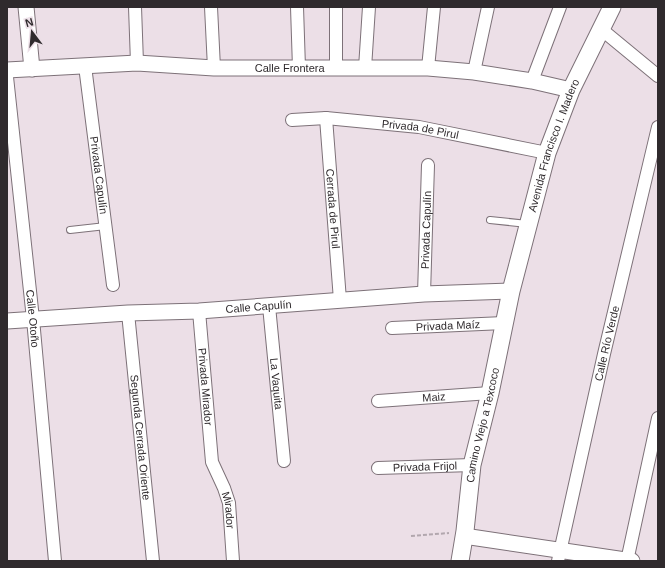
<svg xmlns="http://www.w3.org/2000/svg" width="665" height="568" viewBox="0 0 665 568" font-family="Helvetica,sans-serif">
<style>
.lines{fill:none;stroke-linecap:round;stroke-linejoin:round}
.service-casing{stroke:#7d7178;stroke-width:8}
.minor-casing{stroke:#7d7178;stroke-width:14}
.tertiary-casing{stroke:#7d7178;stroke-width:17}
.secondary-casing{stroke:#7d7178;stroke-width:19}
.path{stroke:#b2a7ae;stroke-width:2;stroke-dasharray:4 2;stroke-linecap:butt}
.service{stroke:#fff;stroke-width:6}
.minor{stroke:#fff;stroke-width:12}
.tertiary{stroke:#fff;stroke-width:15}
.secondary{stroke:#fff;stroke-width:17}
.labels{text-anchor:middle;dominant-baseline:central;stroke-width:3.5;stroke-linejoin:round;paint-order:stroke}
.street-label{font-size:11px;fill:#2f2a2d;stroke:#ecdfe7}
</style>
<rect width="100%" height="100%" fill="#ecdfe7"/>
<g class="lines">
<defs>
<g id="service">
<polyline points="490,220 528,224"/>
<polyline points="70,230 106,226"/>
</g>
<g id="minor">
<polyline points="135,7 137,63"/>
<polyline points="211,7 214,68"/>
<polyline points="297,7 299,68"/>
<polyline points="601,29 658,76"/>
<path id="s1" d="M85,66L113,285"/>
<polyline points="365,68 369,7"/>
<polyline points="428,68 434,7"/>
<polyline points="336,69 336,7"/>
<polyline points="474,72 488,7"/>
<path id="s2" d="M7,77L33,319L55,561"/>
<polyline points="532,81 560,7"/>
<path id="s3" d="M326,118L340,300"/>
<path id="s4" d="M292,120L326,118L419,127L547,153"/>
<path id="s5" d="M424,294L428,165"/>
<path id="s6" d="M269,306L284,461"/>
<path id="s7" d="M199,311L212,462L224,488L229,503L233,561"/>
<path id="s8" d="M128,313L153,561"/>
<path id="s9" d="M392,328L504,323"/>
<path id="s10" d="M378,401L490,393"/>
<path id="s11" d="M378,468L472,465"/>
<path id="s12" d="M558,561L604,354L658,127"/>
<polyline points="627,561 658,418"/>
</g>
<g id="tertiary">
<polyline points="26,7 32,69"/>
<path id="s13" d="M7,70L137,63L214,68H428L474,72L532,81L571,90"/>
<path id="s14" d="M7,321L128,313L199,311L424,294L511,291"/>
<polyline points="464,536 632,561"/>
</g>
<g id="secondary">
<path id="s15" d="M460,561L465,531L472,465L490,393L511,291L547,153L571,90L612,7"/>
</g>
</defs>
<use href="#service" class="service-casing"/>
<use href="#minor" class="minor-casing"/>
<use href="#tertiary" class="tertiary-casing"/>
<use href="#secondary" class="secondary-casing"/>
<polyline class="path" points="411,536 449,533"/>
<use href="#service" class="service"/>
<use href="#minor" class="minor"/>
<use href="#tertiary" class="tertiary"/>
<use href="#secondary" class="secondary"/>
</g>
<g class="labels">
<g class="street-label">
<text stroke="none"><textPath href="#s13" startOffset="283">Calle Frontera</textPath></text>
<text stroke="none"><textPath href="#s4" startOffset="129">Privada de Pirul</textPath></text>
<text stroke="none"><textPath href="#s15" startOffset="427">Avenida Francisco I. Madero</textPath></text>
<text stroke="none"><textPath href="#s1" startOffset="110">Privada Capulín</textPath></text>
<text stroke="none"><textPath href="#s3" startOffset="91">Cerrada de Pirul</textPath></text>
<text stroke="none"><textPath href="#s5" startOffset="64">Privada Capulín</textPath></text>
<text stroke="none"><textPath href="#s14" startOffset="252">Calle Capulín</textPath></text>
<text stroke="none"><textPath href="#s2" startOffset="243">Calle Otoño</textPath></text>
<text stroke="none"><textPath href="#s9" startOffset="56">Privada Maíz</textPath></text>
<text stroke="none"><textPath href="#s12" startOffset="223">Calle Río Verde</textPath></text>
<text stroke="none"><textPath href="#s6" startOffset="78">La Vaquita</textPath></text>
<text stroke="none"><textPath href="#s7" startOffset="76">Privada Mirador</textPath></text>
<text stroke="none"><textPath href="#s10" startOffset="56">Maiz</textPath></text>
<text stroke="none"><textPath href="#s15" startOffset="138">Camino Viejo a Texcoco</textPath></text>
<text stroke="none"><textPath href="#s8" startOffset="125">Segunda Cerrada Oriente</textPath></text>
<text stroke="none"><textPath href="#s11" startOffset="47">Privada Frijol</textPath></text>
<text stroke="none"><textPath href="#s7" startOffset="203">Mirador</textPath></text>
</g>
</g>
<rect width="665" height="568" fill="none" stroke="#2f2a2d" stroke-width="16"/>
<g transform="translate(32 32) rotate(344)" stroke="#ecdfe7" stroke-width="3" paint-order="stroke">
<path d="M0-3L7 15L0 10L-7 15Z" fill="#2f2a2d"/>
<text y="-6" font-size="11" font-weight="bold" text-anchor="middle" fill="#2f2a2d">N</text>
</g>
</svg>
